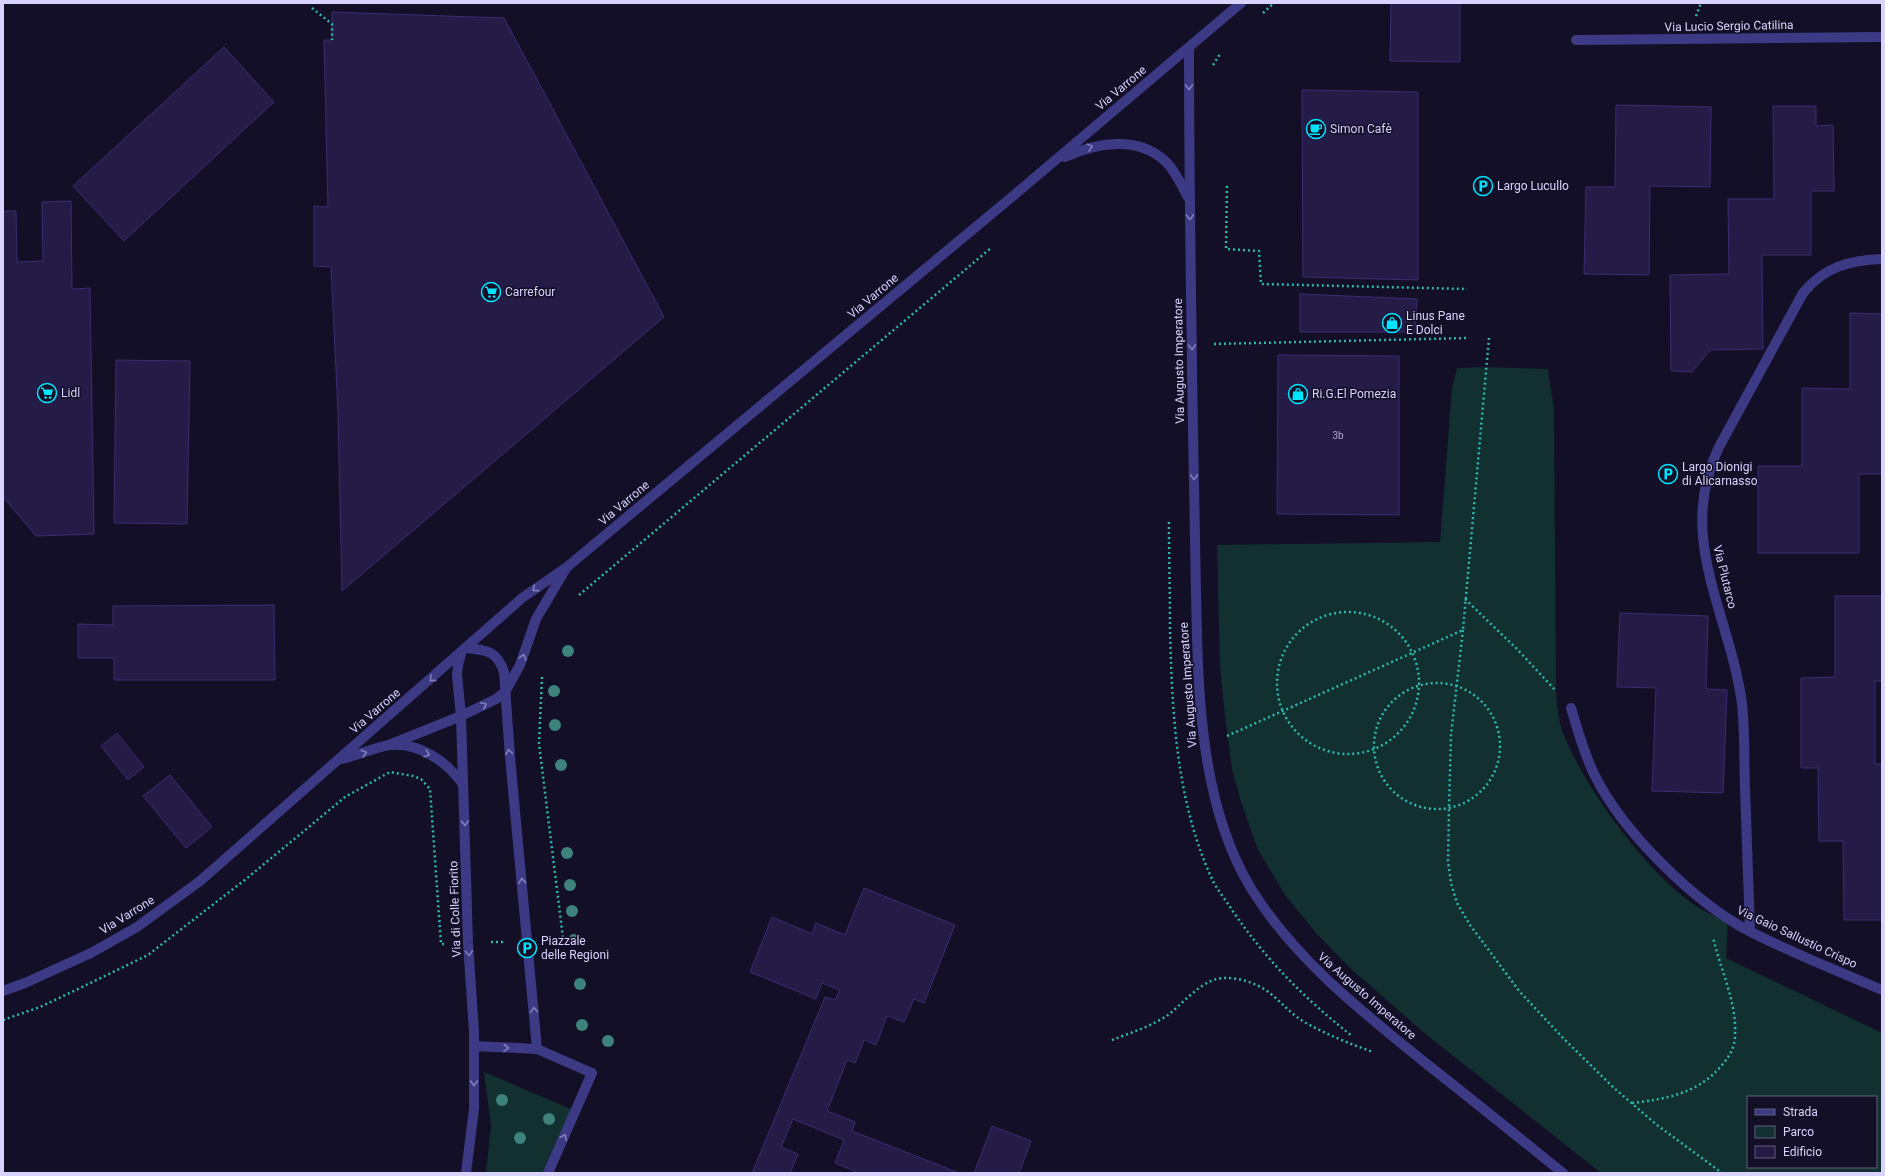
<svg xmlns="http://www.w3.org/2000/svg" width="1885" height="1176" viewBox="0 0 1885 1176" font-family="Roboto,sans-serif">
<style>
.green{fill:#12302f;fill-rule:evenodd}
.building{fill:#241b47;stroke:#3b2d73}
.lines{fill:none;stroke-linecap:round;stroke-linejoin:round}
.path{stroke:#2fb8b0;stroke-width:2.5;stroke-dasharray:2 3;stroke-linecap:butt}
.minor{stroke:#3d3a85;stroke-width:10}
.tree{fill:#3d827b}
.oneway{stroke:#837fbc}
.labels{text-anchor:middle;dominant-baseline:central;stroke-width:3;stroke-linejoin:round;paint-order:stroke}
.number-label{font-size:10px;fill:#aca6d1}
.street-label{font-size:12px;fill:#d9d4ff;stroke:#130f26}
.poi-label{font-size:12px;fill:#d9d4ff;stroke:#130f26;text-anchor:start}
</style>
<rect width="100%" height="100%" fill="#130f26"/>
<g class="green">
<path d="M1486,367L1548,369L1554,410L1556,691C1557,703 1558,716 1561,727C1579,782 1659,893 1713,915C1718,916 1723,917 1728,918L1726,958L1882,1033V1173H1601L1428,1036L1350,968L1316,933L1285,895L1258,850L1241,802L1232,769L1224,708L1220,665L1217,545L1440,542L1452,388L1457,368ZM1748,1097H1876V1167H1748Z"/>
<polygon points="484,1072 573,1110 545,1173 486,1173 491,1126"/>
</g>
<g class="building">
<polygon points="1391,3 1460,3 1460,62 1390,61"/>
<polygon points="332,12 504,18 664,317 342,591 338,412 331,267 314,266 314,206 328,207 324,40 332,40"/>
<polygon points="224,47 274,102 124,241 73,186"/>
<polygon points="1302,90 1418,92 1418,280 1303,277"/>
<polygon points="1616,105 1711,107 1710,187 1650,186 1649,275 1584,274 1586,187 1615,187"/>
<polygon points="1773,106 1816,106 1816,126 1833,125 1834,191 1811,191 1811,255 1762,255 1763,349 1710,350 1692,372 1671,371 1670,275 1729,274 1728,199 1774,199"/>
<polygon points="71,201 72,289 90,288 94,534 36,536 3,497 3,211 16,211 17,262 43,261 42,202"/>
<polygon points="1300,294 1417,299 1415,332 1300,332"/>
<polygon points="1850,313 1882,314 1882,474 1859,474 1859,553 1758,553 1758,466 1802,466 1802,388 1850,389"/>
<polygon points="1278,355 1399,356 1399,515 1277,514"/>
<polygon points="116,360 190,361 187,524 114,523"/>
<polygon points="1835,596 1882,596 1882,681 1875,681 1875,764 1882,764 1882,920 1844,920 1843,841 1819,841 1818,768 1801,768 1801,678 1835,677"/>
<polygon points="274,605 275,680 114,680 114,658 78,658 78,624 113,625 113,606"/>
<polygon points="1620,613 1708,616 1706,689 1727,690 1723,793 1652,791 1656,688 1617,687"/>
<polygon points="117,733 144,767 128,780 101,746"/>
<polygon points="170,775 212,827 186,848 143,796"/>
<polygon points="864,888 955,925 924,1003 914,999 904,1022 887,1016 876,1045 864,1040 855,1063 847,1060 827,1111 855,1122 852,1131 959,1173 859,1173 835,1163 844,1140 793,1119 781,1147 798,1154 790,1173 752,1173 825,997 835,1000 840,990 822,983 816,999 750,972 772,917 812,934 816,923 845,935"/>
<polygon points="992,1126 1031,1141 1019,1173 974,1173"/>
</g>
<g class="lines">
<g class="path">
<polyline points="312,8 332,24 332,40"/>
<polyline points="1263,13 1274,3"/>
<polyline points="1696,16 1701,3"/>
<polyline points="1213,65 1220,54"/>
<polyline points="1227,186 1226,249 1259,251 1261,284 1467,289"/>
<polyline points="1214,344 1468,338"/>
<path d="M1169,522C1169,557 1170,592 1170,628C1172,712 1176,801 1212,879C1217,890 1226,900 1232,910C1267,961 1304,998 1352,1036"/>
<polyline points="579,595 991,248"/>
<polyline points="1465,599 1517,649 1556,691"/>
<circle cx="1348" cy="683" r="71"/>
<polyline points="1463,630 1451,735 1449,808 1448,861 1451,883 1457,903 1470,925 1520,992 1563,1038 1614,1088 1657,1125 1722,1173"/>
<polyline points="542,677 539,744 563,938 551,939"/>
<circle cx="1437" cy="746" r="63"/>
<polyline points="1227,736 1463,630 1489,338"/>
<polyline points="491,942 504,942"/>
<polyline points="3,1020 40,1007 76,990 148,955 246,879 345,797 390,772 413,776 421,779 430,789 441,944 444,944"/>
<path d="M1112,1040C1130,1033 1152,1026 1168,1015C1182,1004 1195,988 1211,981C1228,973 1257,982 1271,994C1283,1004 1292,1015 1306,1023C1328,1035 1350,1044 1373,1052"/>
<path d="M1632,1103C1667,1099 1699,1093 1722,1065C1730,1056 1735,1047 1735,1035C1737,1002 1720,969 1713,937"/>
</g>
<g class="minor">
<polyline points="1576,40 1882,37"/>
<path d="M1189,48C1189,176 1191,304 1193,432C1194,485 1195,538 1196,592C1198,690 1199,804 1252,890C1296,960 1360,1010 1423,1061C1470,1098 1517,1136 1563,1173"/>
<path d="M1065,157C1096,143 1137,135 1165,161C1176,171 1181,185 1188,197"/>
<path d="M467,648C487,650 497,651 504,672L510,757L537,1049"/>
<polyline points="461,654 458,665 457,675 461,716 468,943 474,1032 474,1109 466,1173"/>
<path d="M1571,708C1578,731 1584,754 1595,776C1623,832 1694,902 1749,931C1792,953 1838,971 1882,990"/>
<polyline points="389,745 461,716 496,699 505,692 520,665 536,619 565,570"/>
<path d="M342,759C355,756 379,746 390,745C419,742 447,762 463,784"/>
<path d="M1750,931C1748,884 1747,836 1745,788C1744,760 1745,732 1742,704C1730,613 1675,538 1719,447L1803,293C1824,267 1850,260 1882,259"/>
<polyline points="3,991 25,983 91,953 137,927 200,881 522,598 567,567 627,517 1013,196 1241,3"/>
<polyline points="474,1046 537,1049 592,1073 548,1173"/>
</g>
</g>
<g class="tree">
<circle cx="568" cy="651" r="6"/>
<circle cx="554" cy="691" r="6"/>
<circle cx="555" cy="725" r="6"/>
<circle cx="561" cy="765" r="6"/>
<circle cx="567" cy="853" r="6"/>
<circle cx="570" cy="885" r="6"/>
<circle cx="572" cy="911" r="6"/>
<circle cx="574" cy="940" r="6"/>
<circle cx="580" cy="984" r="6"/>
<circle cx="582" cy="1025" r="6"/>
<circle cx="608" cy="1041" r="6"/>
<circle cx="502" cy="1100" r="6"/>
<circle cx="549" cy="1119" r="6"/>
<circle cx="520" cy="1138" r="6"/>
</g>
<defs><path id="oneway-chevron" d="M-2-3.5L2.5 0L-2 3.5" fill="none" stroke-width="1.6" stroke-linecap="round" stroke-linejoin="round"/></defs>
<g class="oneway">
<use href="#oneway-chevron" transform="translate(1189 87) rotate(90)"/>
<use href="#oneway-chevron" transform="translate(1090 147) rotate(-15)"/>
<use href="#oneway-chevron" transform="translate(1190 217) rotate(87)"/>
<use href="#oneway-chevron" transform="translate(1192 347) rotate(89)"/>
<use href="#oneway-chevron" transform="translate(1194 477) rotate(89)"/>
<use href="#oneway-chevron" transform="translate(535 589) rotate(144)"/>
<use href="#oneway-chevron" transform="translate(523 657) rotate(-73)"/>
<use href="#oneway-chevron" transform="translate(432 679) rotate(139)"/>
<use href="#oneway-chevron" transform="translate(484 705) rotate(-25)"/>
<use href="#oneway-chevron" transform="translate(509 752) rotate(-94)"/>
<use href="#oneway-chevron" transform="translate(364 753) rotate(-17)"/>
<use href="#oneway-chevron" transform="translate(427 754) rotate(19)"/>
<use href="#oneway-chevron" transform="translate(465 823) rotate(88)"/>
<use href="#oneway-chevron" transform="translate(522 881) rotate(-96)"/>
<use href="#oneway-chevron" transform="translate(469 953) rotate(86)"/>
<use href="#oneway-chevron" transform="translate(534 1010) rotate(-95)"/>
<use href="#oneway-chevron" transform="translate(506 1048) rotate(3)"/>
<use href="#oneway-chevron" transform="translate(474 1083) rotate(90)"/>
<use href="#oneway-chevron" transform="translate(564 1137) rotate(-67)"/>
</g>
<defs>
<symbol id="cafe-ring" viewBox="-11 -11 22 22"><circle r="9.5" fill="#130f26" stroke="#00e5ff" stroke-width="1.5"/><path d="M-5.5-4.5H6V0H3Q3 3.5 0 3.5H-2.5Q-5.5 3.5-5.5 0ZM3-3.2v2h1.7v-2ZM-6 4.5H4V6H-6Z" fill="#00e5ff"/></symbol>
<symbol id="parking-ring" viewBox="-11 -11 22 22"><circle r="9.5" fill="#130f26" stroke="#00e5ff" stroke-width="1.5"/><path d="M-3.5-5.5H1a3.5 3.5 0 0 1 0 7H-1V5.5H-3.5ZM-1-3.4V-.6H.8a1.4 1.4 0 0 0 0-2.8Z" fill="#00e5ff"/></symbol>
<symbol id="supermarket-ring" viewBox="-11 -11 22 22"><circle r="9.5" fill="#130f26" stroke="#00e5ff" stroke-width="1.5"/><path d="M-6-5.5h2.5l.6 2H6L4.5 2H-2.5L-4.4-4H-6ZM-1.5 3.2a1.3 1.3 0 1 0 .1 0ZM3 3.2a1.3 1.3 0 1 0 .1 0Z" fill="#00e5ff"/></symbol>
<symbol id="shop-ring" viewBox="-11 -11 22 22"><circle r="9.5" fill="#130f26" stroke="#00e5ff" stroke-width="1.5"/><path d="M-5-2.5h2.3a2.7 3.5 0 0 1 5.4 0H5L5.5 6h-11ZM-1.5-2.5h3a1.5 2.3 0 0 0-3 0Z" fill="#00e5ff"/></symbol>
</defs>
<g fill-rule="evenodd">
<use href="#cafe-ring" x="1305" y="118" width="22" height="22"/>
<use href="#parking-ring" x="1472" y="175" width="22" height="22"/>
<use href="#supermarket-ring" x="480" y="281" width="22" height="22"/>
<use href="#shop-ring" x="1381" y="312" width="22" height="22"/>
<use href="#supermarket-ring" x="36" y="382" width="22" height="22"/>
<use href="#shop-ring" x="1287" y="383" width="22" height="22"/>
<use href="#parking-ring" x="1657" y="463" width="22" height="22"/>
<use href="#parking-ring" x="516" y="937" width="22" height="22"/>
</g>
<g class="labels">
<g class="number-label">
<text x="1338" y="435">3b</text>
</g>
<g class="street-label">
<text transform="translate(1729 26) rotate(-1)">Via Lucio Sergio Catilina</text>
<text transform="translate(1121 88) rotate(-40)">Via Varrone</text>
<text transform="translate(873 296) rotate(-40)">Via Varrone</text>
<text transform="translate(1179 361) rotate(-91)">Via Augusto Imperatore</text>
<text transform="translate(624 503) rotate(-40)">Via Varrone</text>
<text transform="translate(1725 577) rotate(76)">Via Plutarco</text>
<text transform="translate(1188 685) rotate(-94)">Via Augusto Imperatore</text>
<text transform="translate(375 711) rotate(-41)">Via Varrone</text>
<text transform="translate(455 909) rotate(-92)">Via di Colle Fiorito</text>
<text transform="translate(127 915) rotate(-32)">Via Varrone</text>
<text transform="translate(1797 937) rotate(25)">Via Gaio Sallustio Crispo</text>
<text transform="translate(1367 996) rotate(41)">Via Augusto Imperatore</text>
</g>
<g class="poi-label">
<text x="1330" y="129">Simon Cafè</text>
<text x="1497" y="186">Largo Lucullo</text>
<text x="505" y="292">Carrefour</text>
<text x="1406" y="316">Linus Pane<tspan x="1406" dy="14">E Dolci</tspan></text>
<text x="61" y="393">Lidl</text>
<text x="1312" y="394">Ri.G.El Pomezia</text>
<text x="1682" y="467">Largo Dionigi<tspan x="1682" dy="14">di Alicarnasso</tspan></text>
<text x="541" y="941">Piazzale<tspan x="541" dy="14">delle Regioni</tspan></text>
</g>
</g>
<rect width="1885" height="1176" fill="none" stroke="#d9d4ff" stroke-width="8"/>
<rect x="1747" y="1096" width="130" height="72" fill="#130f26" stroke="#625e7d"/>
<rect x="1755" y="1109" width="20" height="6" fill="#3d3a85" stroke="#625e7d"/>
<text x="1783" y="1116" font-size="12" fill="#d9d4ff">Strada</text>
<rect x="1755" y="1126" width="20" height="12" fill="#12302f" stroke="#625e7d"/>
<text x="1783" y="1136" font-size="12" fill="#d9d4ff">Parco</text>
<rect x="1755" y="1146" width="20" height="12" fill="#241b47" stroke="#625e7d"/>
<text x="1783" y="1156" font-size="12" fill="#d9d4ff">Edificio</text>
</svg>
